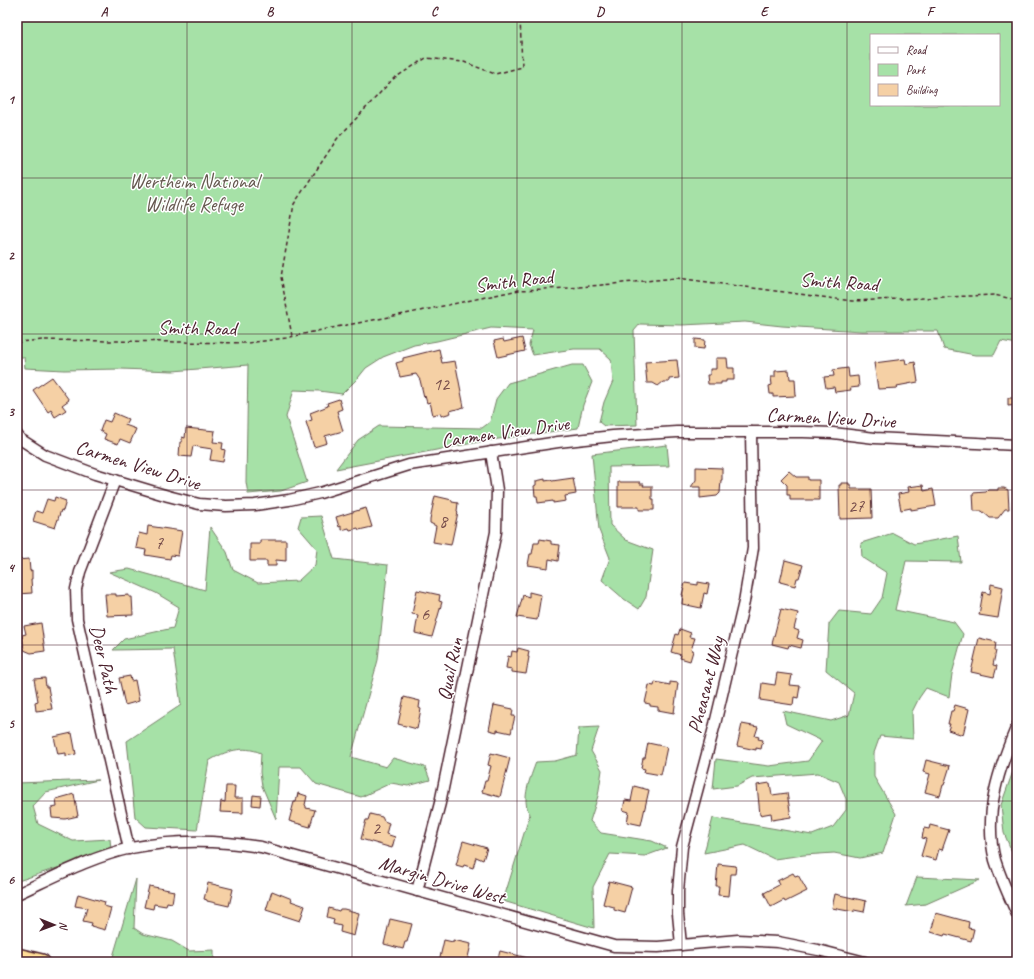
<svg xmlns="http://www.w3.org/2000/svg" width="1034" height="979" viewBox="0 0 1034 979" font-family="Caveat,sans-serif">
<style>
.green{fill:#a6e1a7;stroke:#788069;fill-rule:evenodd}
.building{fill:#f5d0a5;stroke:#4a1f2b}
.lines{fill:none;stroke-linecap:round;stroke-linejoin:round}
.minor-casing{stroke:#4a1f2b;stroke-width:13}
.highway-casing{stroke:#4a1f2b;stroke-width:18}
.path{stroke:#4a1f2b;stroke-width:1.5;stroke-dasharray:4 3;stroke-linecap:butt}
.minor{stroke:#fff;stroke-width:10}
.highway{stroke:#ffdd96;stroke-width:15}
.grid{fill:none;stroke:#4a1f2b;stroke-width:1;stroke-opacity:0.55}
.labels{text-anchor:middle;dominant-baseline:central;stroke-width:3;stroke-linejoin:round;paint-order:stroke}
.number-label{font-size:18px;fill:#754b4a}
.park-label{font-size:20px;fill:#665950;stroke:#fff}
.street-label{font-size:20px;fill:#4a1f2b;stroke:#fff}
.neatline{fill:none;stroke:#4a1f2b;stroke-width:1.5}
.grid-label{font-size:13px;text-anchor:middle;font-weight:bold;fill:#4a1f2b}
</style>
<rect width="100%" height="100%" fill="#fff"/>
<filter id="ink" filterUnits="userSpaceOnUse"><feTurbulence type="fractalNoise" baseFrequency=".025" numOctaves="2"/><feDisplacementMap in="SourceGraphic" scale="8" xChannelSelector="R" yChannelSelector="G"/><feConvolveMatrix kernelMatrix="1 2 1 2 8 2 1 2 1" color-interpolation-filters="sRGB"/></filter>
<g filter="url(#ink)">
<g class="green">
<path d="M17,17H1017V344L1001,341L994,355H975L944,349L938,331H861L782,326L745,322L682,325L640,324L634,331L637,425L604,426L599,422L604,402L613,381L611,359L600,349H574L533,355L529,345L533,330L491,328L437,341L414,345L383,357L366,368L358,378L342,394L319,391L294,390L286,417L307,482L281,491L248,494L246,482L248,365L173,371L121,369L64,370L25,368L24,357H17ZM871,35H999V105H871Z"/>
<polygon points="572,365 583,365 592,382 583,405 578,428 484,441 336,469 358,440 379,426 482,428 490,422 496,399 508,383"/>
<polygon points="667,445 669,466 609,467 610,525 626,540 653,550 646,597 639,609 624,599 602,580 610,558 599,530 592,454"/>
<path d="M321,516L334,559L388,565L378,660L351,757L386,767L393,758L425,767L430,780L408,786L391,783L361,797L316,784L301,767H279L276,819L262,786L260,772L261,753C243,745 225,751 209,761L197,830L146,827L135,817L127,741L181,705L173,649L113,650L124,639L173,628L179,607L156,593L109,572L129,569L205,590L210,527L227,552L233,570L258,583L298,581L315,565L317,549L298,527L301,517Z"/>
<polygon points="893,533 914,544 958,536 961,562 906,561 895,610 954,622 963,634 952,674 949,697 926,688 919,698 912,712 913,739 880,736 874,753 874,777 896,814 883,853 860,858 834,853 804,855 774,859 745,845 704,853 713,818 812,835 833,827 846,810 846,799 839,782 818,773 752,778 737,786 713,789 716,759 769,766 808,761 822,741 786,724 783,711 831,721 849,715 854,693 826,670 829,624 839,611 871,614 882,598 887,573 862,557 861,543"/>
<path d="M599,727L591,751L602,770L598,796L590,821L601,833L652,841L667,848L645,856L610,854L593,887L594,928L503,901L530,814C520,799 531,777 536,762L555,761L577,755L579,728Z"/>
<polygon points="1017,760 1017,860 1015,859 1004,833 1001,805"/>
<polygon points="98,780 46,792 33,806 38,824 73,841 110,839 111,850 21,880 17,881 17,783"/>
<polygon points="917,877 980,880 926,904 906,906"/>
<polygon points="136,879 134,928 143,934 172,941 189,951 214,950 214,962 120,962 112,960"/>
</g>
<g class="building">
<polygon points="522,338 525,351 498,357 494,341 503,339 504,342"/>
<polygon points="695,339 705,340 704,349 695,348"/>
<polygon points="439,349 442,363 455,361 464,407 450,411 451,413 441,416 441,413 433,415 430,402 427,403 425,396 424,397 420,380 416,374 400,377 396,363 403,361 403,358"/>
<polygon points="716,358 727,358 728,368 734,368 734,380 726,380 726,382 721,382 721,384 708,384 707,375 710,375 710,369 716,369"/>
<polygon points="905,359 906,364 915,362 918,382 897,386 898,388 878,389 874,363"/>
<polygon points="677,360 679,378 669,379 669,382 663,382 658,386 653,383 647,383 645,362"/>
<polygon points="848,368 849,377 858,376 859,387 850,388 851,390 835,392 834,387 826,388 824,377 834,376 833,370"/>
<polygon points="789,370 790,379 795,379 796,396 773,397 773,394 770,394 769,386 772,385 771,377 775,377 775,371"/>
<polygon points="52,377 69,400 62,405 66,410 55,417 51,410 48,412 33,390"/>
<polygon points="1008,398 1017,398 1017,405 1008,406"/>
<polygon points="339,399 342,409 337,411 343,431 325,436 327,443 314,447 306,422 312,420 310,413 328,406 327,403"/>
<polygon points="114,413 128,419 125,425 136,429 130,443 120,439 118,444 104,439 106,434 100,431 104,420 110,422"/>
<polygon points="186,428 215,431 213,442 223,443 222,449 225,450 223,462 210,460 212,449 193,446 191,457 179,456 180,442 182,442 182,437 185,438"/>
<polygon points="696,467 722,468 722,480 721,480 720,493 717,496 700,498 700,487 691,487 696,480"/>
<polygon points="789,471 796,477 808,477 808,480 819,480 819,500 790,500 790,495 787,495 787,485 781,479"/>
<polygon points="573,478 576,494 565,496 566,501 553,503 553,501 538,503 537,496 535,496 534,486 536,485 536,481 545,479 545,481 551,480 552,481"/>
<polygon points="618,482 640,482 640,484 644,484 643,486 652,486 652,499 654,499 654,510 639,510 639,507 618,507"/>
<polygon points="841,483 849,483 849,485 851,485 851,489 871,489 872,518 840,519 839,485 841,485"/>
<polygon points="923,485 924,491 933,489 936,506 911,510 911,508 901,510 898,494 909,492 908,487"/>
<polygon points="998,488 1004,488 1008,490 1009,509 1005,509 998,518 990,518 982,511 974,511 973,493 986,492 988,490 998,490"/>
<polygon points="435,496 452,500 452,502 458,503 457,511 458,512 451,545 433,542 436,526 430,523 430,519"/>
<polygon points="55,497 66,501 63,511 61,510 55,528 33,521 36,511 42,513 47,499 54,501"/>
<polygon points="366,508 372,527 359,530 358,528 350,530 349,528 341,530 341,526 339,527 336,517"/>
<polygon points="148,526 182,531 178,556 171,555 170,559 145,555 146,550 136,548 139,533 147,535"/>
<polygon points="540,539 551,541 551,544 560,545 558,561 549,559 548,568 528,565 530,554 532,554 534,543 539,543"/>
<polygon points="260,540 286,540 286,561 276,560 276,566 267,566 267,561 250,561 250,544 260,544"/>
<polygon points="29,559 30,571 32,570 32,579 31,579 32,593 17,594 17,560"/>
<polygon points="785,560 803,565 799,578 797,578 795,586 780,582"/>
<polygon points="698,582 709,584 707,594 704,593 701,608 682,604 683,595 682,595 685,583 698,585"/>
<polygon points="991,584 1003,587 998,618 979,615 983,592 990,594"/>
<polygon points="417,590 440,595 439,601 442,602 432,637 415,633 418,615 412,614"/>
<polygon points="529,592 541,595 537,620 517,617 523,595 529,597"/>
<polygon points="105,594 116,594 116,596 129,595 129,597 132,597 133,615 107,616"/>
<polygon points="781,609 798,613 794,629 799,631 797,638 803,640 801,648 789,645 788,648 772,644"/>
<polygon points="41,623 45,651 31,653 24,650 22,635 26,634 24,626"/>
<polygon points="680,629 691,633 689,637 695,638 691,650 693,651 690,661 680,658 681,655 671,652 676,634 678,635"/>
<polygon points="979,638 996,642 995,650 996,651 993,665 997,666 994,677 971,672"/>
<polygon points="518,648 529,651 528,657 529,657 526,674 512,672 512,669 506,668 508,656 511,657 512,651 517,652"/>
<polygon points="777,673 792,675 790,685 800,686 798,698 794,697 793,705 760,700 762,683 775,685"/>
<polygon points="130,676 131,681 135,680 139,701 125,705 119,678"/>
<polygon points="45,678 46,687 48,687 52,709 36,711 35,702 38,701 34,679"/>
<polygon points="655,682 670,685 670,682 678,683 674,713 658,710 658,707 650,706 650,704 645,703 649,685 654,686"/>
<polygon points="404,697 420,701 419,708 421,709 417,729 398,724"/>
<polygon points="494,705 513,709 512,716 515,716 511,733 497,730 497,732 489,730"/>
<polygon points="955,705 969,709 963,735 948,730 950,724 948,724 951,711 953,711"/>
<polygon points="742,724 758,727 755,736 759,737 758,739 763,740 761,749 756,748 756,750 737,746"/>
<polygon points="72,733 76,754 66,756 66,753 58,754 54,737"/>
<polygon points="648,743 667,747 661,775 644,772 645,769 641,768 643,758 645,758"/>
<polygon points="491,753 510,758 500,797 482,792 485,781 487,781 491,766 488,765"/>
<polygon points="926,760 950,766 944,785 943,785 940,796 925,792 930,774 923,772"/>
<polygon points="770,783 772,795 787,793 791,817 772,820 771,813 760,815 757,785"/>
<polygon points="226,786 235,786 234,798 243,798 243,813 220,812 221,801 225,802"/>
<polygon points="634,786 649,790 641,825 627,822 629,812 623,810 625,800 631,801"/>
<polygon points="298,793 307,796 305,805 306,806 306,808 315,810 310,827 289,821 294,802 296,802"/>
<polygon points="74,794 78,816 65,819 52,818 51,808 57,807 56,799"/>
<polygon points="253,795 261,796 260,806 252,805"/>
<polygon points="370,814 382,817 384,821 389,823 386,834 395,837 392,848 361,839 366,820 368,820"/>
<polygon points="930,825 949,830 942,850 939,849 936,860 921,856 926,839 922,838 924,828 929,829"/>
<polygon points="463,841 487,848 483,860 476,857 473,868 464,865 463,867 456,865"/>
<polygon points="718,864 736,866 735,874 731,874 729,896 718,895 719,886 716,886"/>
<polygon points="793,873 795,876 798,875 807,891 785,902 784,900 771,907 764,893 779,885 777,881"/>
<polygon points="609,881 632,887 625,913 614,910 614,907 603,904"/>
<polygon points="208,883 233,889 229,906 207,901 207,900 204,899"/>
<polygon points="149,886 174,891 172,903 167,902 166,906 154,904 153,909 144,907"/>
<polygon points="272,891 292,899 291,901 305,906 300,921 266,910"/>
<polygon points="78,894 105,902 104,906 111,908 105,930 91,926 92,923 83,921 87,908 75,906"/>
<polygon points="835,894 866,901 864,912 854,910 854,912 832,908"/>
<polygon points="329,908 339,911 340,909 344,909 359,913 354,936 340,932 341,926 333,924 334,919 327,917"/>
<polygon points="936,913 969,922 968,928 974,929 971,941 945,934 944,936 931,932"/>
<polygon points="390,919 412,924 407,942 405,942 403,949 384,944"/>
<polygon points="444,940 453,942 453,940 471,944 467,962 439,962"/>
<polygon points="500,951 532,959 532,962 497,962"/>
</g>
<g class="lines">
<defs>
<g id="minor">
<polyline points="17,435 20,439 45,455 95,474 168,496 199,504 226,506 255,505 289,500 320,493 409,465 558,442 613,436 677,432 803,432 833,433 875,438 1017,445"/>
<polyline points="115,480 80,572 76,589 77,619 129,849"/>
<path d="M1017,726C999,768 983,814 995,860C1001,879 1009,896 1017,914"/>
<polyline points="417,891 440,803 496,532 497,490 491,452"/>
<path d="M17,894C54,877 91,857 131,848C175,839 217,840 261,847L614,946L658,947L738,940L778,942L818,950L865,962"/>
<polyline points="681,945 678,914 678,891 682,847 715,724 744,602 753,548 751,432"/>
</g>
<polyline id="highway" points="17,956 42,962"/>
</defs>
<use href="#minor" class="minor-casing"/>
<use href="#highway" class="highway-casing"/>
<g class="path">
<polyline points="292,336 281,277 294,204 337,139 393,79 426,58 464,62 495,74 522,67 520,17"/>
<polyline points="17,342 43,340 248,343 286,338 326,329 410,313 519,290 569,288 677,278 852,301 994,295 1017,300"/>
</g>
<use href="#minor" class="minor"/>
<use href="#highway" class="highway"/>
</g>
</g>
<path class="grid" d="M187,17V962M352,17V962M517,17V962M682,17V962M847,17V962M17,178H1017M17,334H1017M17,490H1017M17,645H1017M17,801H1017"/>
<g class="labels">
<g class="number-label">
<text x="441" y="384">12</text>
<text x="856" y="506">27</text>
<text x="443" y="521">8</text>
<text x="159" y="543">7</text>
<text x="425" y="614">6</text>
<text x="376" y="828">2</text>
</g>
<g class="park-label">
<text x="194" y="181">Wertheim National<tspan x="194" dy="23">Wildlife Refuge</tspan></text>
</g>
<g class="street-label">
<text transform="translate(514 281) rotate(-7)">Smith Road</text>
<text transform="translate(839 282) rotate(4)">Smith Road</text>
<text transform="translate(197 328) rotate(1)">Smith Road</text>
<text transform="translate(831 418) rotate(3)">Carmen View Drive</text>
<text transform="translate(505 432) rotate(-8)">Carmen View Drive</text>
<text transform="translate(138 465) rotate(17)">Carmen View Drive</text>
<text transform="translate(104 659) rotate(77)">Deer Path</text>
<text transform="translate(450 669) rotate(-78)">Quail Run</text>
<text transform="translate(706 685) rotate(-76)">Pheasant Way</text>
<text transform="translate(442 880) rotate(16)">Margin Drive West</text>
</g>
</g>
<rect width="1034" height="979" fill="none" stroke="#fff" stroke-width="44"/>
<rect x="870" y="34" width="130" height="72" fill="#ffffff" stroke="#b7a5aa"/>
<rect x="878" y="47" width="20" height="6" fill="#ffffff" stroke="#b7a5aa"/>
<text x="906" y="54" font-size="12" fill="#4a1f2b">Road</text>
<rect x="878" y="64" width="20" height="12" fill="#a6e1a7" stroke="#b7a5aa"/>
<text x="906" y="74" font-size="12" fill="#4a1f2b">Park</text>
<rect x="878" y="84" width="20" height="12" fill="#f5d0a5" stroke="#b7a5aa"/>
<text x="906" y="94" font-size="12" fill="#4a1f2b">Building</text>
<g transform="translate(54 925) rotate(91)" stroke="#ffffff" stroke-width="3" paint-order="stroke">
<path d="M0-3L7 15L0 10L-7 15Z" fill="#4a1f2b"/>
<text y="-6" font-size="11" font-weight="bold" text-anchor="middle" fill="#4a1f2b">N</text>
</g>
<rect x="22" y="22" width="990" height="935" class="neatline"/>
<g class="grid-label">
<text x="104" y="16">A</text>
<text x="270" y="16">B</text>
<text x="434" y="16">C</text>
<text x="600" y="16">D</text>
<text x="764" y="16">E</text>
<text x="930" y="16">F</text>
<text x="11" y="104">1</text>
<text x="11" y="260">2</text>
<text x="11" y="416">3</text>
<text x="11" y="572">4</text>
<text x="11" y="728">5</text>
<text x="11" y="884">6</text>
</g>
</svg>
